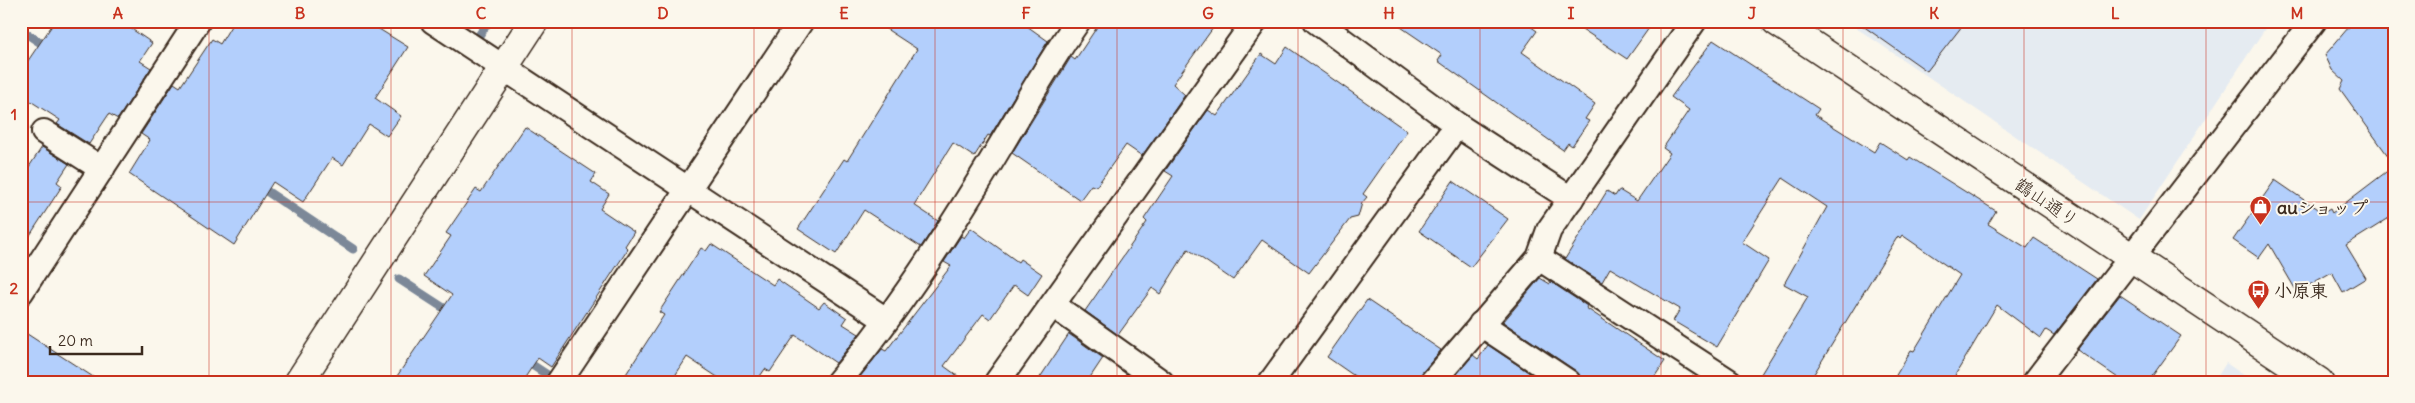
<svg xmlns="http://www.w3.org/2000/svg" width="2415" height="403" viewBox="0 0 2415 403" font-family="Delius,'Klee One',sans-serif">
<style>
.built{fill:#e5ebf1}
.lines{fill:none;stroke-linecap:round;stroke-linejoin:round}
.stream{stroke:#7b8898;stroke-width:9}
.building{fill:#b3cffc;stroke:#3b2a1e}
.street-casing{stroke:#3b2a1e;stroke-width:28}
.secondary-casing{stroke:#3b2a1e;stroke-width:31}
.street{stroke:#fbf7ec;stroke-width:24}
.secondary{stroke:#fbf7ec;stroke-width:28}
.grid{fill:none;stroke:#c8321e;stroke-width:1;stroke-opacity:0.55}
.labels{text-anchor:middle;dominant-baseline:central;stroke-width:4;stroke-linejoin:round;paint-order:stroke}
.street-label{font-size:18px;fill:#3b2a1e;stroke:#fbf7ec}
.poi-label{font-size:18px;font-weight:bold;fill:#3b2a1e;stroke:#fbf7ec;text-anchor:start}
.neatline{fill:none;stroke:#c8321e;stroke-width:2}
.grid-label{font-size:16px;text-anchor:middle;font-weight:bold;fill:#c8321e}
</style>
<rect width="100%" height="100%" fill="#fbf7ec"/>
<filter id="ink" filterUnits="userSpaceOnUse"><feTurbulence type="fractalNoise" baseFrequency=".02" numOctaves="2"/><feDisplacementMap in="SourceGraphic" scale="10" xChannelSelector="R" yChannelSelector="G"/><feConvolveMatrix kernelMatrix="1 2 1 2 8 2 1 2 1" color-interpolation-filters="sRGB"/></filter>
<g filter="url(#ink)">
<g class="built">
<polygon points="1846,21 2270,21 2139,220"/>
<polygon points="2226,363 2254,382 2214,382"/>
</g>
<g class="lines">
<g class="stream">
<polyline points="21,30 50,49"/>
<polyline points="480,34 489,21"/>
<polyline points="259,186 353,249"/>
<polyline points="399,279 453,314"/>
<polyline points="523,359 549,376"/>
</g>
</g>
<g class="building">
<polygon points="55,21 120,21 152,43 140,61 151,68 118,119 109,114 89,144 57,124 60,120 21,95 21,71"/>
<polygon points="234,21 366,21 408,47 375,98 401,116 387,136 369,124 343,165 332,158 303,202 273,182 234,245 129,174 150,140 141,134 174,83 180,87 212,39 220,44"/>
<polygon points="874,21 1020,21 1048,41 990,136 988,135 974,157 953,143 914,205 938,221 921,247 864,210 836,254 798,229 844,159 847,161 917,49"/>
<polygon points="1101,21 1218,21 1173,84 1185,95 1142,156 1126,145 1096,187 1091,185 1080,200 1012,153 1071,57 1075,60"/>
<polygon points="1392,21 1523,21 1537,31 1522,52 1595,104 1585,119 1589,121 1572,146 1568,143 1563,150 1438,61 1442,55"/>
<polygon points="1570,21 1654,21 1627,59"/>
<polygon points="1856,21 1966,21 1927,71"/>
<polygon points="2354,21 2394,21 2394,164 2340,89 2344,81 2332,70 2325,55"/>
<polygon points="1713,40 1819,109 1815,115 1874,152 1880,142 1908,160 1910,157 1996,211 1988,224 2027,248 2034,238 2097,279 2054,335 2046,330 2041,338 1997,305 1951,382 1892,382 1911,350 1914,351 1960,275 1902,235 1900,238 1898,236 1809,382 1756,382 1808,297 1784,284 1827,207 1783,178 1742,242 1769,260 1717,347 1673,321 1680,309 1610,268 1602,282 1565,259 1607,191 1615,196 1619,190 1637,201 1670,153 1663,148 1689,110 1671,97"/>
<polygon points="1287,47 1407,131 1363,194 1367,197 1362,203 1358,217 1350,219 1309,273 1262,240 1233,280 1188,249 1160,294 1152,288 1118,335 1085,311 1147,222 1144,219 1173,176 1165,171 1208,110 1217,116 1261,54 1276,64"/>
<polygon points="525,127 596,174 591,182 609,194 600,209 634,232 625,246 628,249 551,367 538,358 522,382 393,382 452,295 424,276 451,236 446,233 476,189 481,192"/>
<polygon points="42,147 69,164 57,182 62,186 21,249 21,179"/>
<polygon points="2394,166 2394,215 2346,245 2366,278 2343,292 2332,272 2297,292 2269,244 2259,258 2233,240 2275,180 2323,213 2330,209 2332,213"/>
<polygon points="1453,181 1508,219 1471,267 1419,231"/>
<polygon points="971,228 1018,262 1020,259 1042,274 1028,295 1014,285 990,319 983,314 944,366 966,382 863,382 858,379 882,349 886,351 951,266 944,262 961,236 964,238"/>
<polygon points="711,244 773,285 777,279 819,308 824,302 847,318 843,324 859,334 836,363 795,335 770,372 765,369 756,382 725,382 687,357 671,382 621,382 664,315 659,312 701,248 706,251"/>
<polygon points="1540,278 1550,284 1551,282 1587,306 1586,308 1665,361 1651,382 1582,382 1576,371 1503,322"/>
<polygon points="2120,295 2181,336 2148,382 2124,382 2077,350"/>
<polygon points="1367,300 1441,350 1422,373 1419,382 1363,382 1327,357"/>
<polygon points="21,330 101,382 21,382"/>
<polygon points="1069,334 1103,358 1087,382 1037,382"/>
<polygon points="1488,345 1543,382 1450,382 1473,355 1478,359"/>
</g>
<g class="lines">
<defs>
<g id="street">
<polyline points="433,21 886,320"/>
<polyline points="1316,21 1457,125 1571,199"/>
<polyline points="44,132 102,169"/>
<polyline points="1539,258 1730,382"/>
<polyline points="21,292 198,21"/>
<polyline points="1053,305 1161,382"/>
<polyline points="1481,324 1568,382"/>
<polyline points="559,382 801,21"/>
<path d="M838,382C889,322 933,256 974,189C1009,134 1040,75 1078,21"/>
<polyline points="997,382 1255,21"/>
<polyline points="1271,382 1457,125"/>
<polyline points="1432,382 1539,258 1549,230 1694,21"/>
<polyline points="2035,382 2314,21"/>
</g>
<g id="secondary">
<polyline points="1776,21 2319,382"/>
<polyline points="299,382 534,21"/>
</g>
</defs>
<use href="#street" class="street-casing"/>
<use href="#secondary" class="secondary-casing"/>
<use href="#street" class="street"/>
<use href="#secondary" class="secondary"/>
</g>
</g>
<path class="grid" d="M209,21V382M391,21V382M572,21V382M754,21V382M935,21V382M1117,21V382M1298,21V382M1480,21V382M1661,21V382M1843,21V382M2024,21V382M2206,21V382M21,202H2394"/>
<defs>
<symbol id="shop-pin" viewBox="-11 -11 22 30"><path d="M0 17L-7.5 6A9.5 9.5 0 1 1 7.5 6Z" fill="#c8321e" stroke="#fbf7ec"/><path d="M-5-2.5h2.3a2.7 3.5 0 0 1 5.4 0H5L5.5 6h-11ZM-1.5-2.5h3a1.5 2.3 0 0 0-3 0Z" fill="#fff"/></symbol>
<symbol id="bus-pin" viewBox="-11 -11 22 30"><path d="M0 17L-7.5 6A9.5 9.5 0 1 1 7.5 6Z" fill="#c8321e" stroke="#fbf7ec"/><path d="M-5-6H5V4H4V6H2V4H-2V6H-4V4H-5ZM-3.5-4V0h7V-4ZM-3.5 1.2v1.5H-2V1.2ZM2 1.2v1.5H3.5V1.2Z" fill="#fff"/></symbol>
</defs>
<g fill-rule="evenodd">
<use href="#shop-pin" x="2248" y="194" width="25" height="34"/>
<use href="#bus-pin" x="2246" y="278" width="25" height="34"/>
</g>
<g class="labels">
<g class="street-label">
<text transform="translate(2047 202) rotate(34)">鶴山通り</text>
</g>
<g class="poi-label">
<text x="2277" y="207">auショップ</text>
<text x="2274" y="290">小原東</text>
</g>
</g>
<rect width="2415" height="403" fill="none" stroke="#fbf7ec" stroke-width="55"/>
<path d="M50 346v8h92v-8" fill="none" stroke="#3b2a1e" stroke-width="2.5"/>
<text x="58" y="346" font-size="15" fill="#3b2a1e" stroke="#fbf7ec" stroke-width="4" paint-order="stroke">20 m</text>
<rect x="28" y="28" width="2360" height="348" class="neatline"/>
<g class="grid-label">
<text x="118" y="19">A</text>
<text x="300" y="19">B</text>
<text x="481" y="19">C</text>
<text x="663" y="19">D</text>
<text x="844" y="19">E</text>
<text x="1026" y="19">F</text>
<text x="1208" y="19">G</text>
<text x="1389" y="19">H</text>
<text x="1571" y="19">I</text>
<text x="1752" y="19">J</text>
<text x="1934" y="19">K</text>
<text x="2115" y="19">L</text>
<text x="2297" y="19">M</text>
<text x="14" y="120">1</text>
<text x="14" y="294">2</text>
</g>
</svg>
